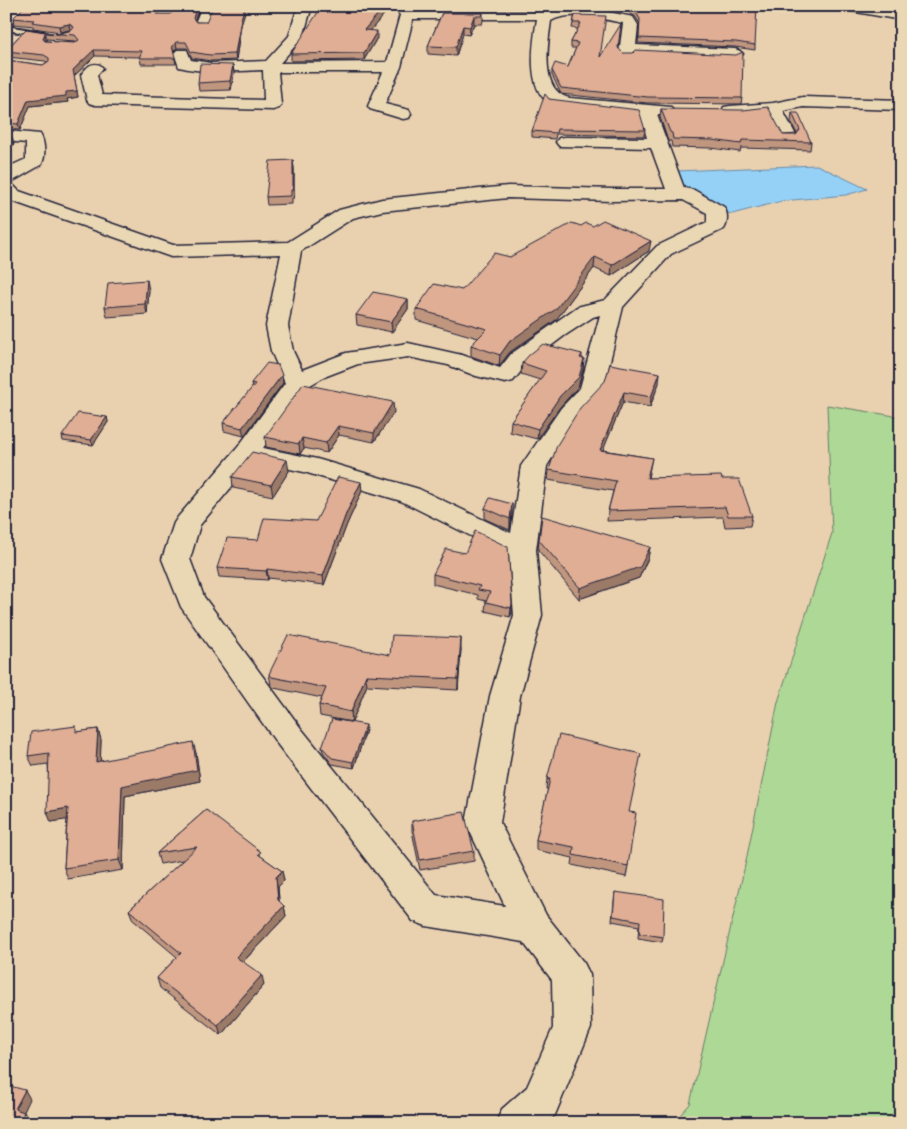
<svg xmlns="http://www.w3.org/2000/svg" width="907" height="1129" viewBox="0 0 907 1129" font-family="'Playpen Sans',sans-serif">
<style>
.green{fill:#add895;stroke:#687d68}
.water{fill:#95d1f6;stroke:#678bab}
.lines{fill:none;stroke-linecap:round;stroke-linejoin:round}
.lane-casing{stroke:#22223b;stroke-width:4}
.street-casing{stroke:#22223b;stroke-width:3}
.lane{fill:#ead8b5;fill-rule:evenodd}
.street{fill:#ead8b5;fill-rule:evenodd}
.wall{fill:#c0967f;stroke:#22223b;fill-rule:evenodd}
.shaded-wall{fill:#9c7a68;stroke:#22223b}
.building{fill:#dfae94;stroke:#22223b;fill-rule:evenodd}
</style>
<rect width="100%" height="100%" fill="#e9d0af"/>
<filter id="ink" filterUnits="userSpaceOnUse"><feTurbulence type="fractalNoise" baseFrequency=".02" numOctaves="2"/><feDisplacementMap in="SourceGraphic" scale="10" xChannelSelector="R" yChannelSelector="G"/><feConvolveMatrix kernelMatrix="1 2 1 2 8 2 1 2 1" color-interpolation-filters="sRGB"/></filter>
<g filter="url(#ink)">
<polygon class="green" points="827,405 901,417 901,1123 673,1123 690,1104 746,861 778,702 832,533"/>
<polygon class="water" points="817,165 867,189 846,195 782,201 732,214 724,212 714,202 680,183 677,171"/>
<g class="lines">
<defs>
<polygon id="lane" points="6,26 44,32 48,34 44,36 6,30"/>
<g id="street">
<polygon points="15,6 30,6 11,25 6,26 6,14"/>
<polygon points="163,6 177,6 170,19 160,19 158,16"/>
<polygon points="202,6 216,6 207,26 197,26 195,23"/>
<path d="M298,6H312L303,37L280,63L387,62L400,15L395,9L396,6H410L411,11H549L565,9V6H579V8L599,10L633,17L638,25L636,45L735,49L740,51L743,54L740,57L735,59L635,54L632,57H622L619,54L623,23C602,19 570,10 551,21C548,43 539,92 570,98L671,107L673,111L671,115H657L684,188L694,190L724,207C728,213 728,223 724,229L671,254L623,307L603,390L578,417L547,466L536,550L542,615L520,696L500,823L546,915L584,963L590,975L591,1028L555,1115L547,1123H496L502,1109L527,1087L553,1028L552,980L523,942L426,926L413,921L278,745L181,607L162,559L174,523L178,517L238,447L285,383L271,351L266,326L281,254L171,257L6,199V168L26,159V143L6,141V131L40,134C45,141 46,158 41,165L8,184L13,185L19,191L173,245L288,242L339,210L382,199L508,186L612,189H666L651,148L559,146L556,142L559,138L565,137L647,138L640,114C620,112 564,112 549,103C526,88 533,42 537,19H413L401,67L385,104L409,110L411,114L409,118L403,119L370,109L368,106L383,72H278L281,105L279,108L273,110L95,105L89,103L87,100L81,75C87,67 91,62 100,65L103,68L97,75L102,95L264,100L263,70C234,71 207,74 179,67L174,53L177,50H187L191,60L211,63L266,61L289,36ZM508,198L612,201L683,200L707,213V222L657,246L605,300L577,307L511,354L500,368L462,355L408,343L346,353L302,370L293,351L288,326L301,251L353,218L382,211ZM600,315L580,388L561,408L521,466L511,533L419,489L317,459L263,448L305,388L324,377L358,364L408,357L448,365L476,376L505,383L513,381L527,364L564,336L593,317ZM253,461L304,472L401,501L509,555L514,615L490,696L466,823L505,906L436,895L300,727L204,597L190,559L200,525Z"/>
<polygon points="838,6 870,6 901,12 901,20 845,10"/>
<polygon points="803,97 901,100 901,110 803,107 783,111 797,137 794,141 788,142 782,141 767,113 730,116 724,115 722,111 724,107 730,106 773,103"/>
</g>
</defs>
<use href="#lane" class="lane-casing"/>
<use href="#street" class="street-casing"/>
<use href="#lane" class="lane"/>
<use href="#street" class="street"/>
</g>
<g class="wall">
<path d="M174,6H200L195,20L196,22L241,25L236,60L211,61L192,58L187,48H177L173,51L176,64H141L140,57L95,56L74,76L78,97L67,99L68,102L30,106L20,130L6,129V60L43,65L47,62L45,61L7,57L6,50L26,29L58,34L70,30L60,32L33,28V26L14,24L13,18L157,13V14H171ZM46,39L76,41L74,43L46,41Z"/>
<polygon points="391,6 370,31 377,38 364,60 291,61 291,54"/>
<polygon points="444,6 488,6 487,9 444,9"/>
<polygon points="581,6 608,6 607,10"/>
<polygon points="630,9 755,45 755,50 735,47 638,43 640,24 635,16 630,14"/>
<polygon points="442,13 483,13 483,21 482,24 474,24 469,35 463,34 456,56 428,54 428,46"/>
<polygon points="575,15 600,56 618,48 623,53 742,98 741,104 647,103 561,94 552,75 552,70 568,67 576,48 571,48 571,42 578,29 572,28 573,23"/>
<polygon points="233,65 234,73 231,90 199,91 198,83"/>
<polygon points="549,99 645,130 644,136 556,134 555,139 532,137 532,131"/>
<polygon points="661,109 783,135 797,134 791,122 792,113 811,142 810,150 741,148 740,152 711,148 672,147 671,141 668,141 660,117"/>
<polygon points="6,136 12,137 14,144 13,146 6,146"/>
<polygon points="293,160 294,169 294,198 292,198 292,204 267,205 266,197"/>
<polygon points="649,251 611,276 594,268 556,320 510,352 499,366 471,356 471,345 478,338 416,320 416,309 462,290 510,257"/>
<polygon points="149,290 147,314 107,317 105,307"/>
<polygon points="408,299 408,309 392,332 357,325 356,315"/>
<polygon points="582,354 582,358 584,359 583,369 578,387 560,407 537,439 510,432 511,421 540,380 521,374 522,363"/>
<polygon points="605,381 659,383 650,407 623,402 603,450 652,458 648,478 722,479 752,516 750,526 725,527 723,517 607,521 608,511 613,491 548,480 549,470"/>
<polygon points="251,383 283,383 244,436 224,431 223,423 252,388"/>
<polygon points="394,412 374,442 339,435 327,453 304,448 300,454 266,447 265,437"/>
<polygon points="107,417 108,422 93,445 63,441 62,436"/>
<polygon points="289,471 273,496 233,488 232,477"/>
<polygon points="362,491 347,524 324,585 268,578 268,580 219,577 217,568 258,540 316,521"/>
<polygon points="485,508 512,515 510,530 485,519"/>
<polygon points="539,540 650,547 648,558 639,578 579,599 538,550"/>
<polygon points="465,553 512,604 512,613 510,617 485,611 486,601 478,599 478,595 433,584 433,574"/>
<polygon points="461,649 458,690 367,685 352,722 320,716 319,705 322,698 274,688 271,685 269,674 390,655"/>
<polygon points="98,729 101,740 100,761 196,753 200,781 125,796 123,870 68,879 64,868 67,819 51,822 48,764 33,766 28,756 78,732"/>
<polygon points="366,730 354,768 332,764 323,752 322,747"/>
<polygon points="547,779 629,812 628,866 626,877 572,865 573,858 536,850 536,840 548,789 546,789"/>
<polygon points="206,810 262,857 282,871 284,881 278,887 279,902 284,906 286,916 243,962 264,985 221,1035 160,988 157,978 177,957 133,920 129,910 183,860 160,864 157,853"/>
<polygon points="412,821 474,851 474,861 420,870 412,831"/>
<polygon points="615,892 663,937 662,942 638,938 639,926 612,921"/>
</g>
<g class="shaded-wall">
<polygon points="6,6 12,6 6,11"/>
<polygon points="157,6 161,6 156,15 155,9"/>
<polygon points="197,6 200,6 193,24 193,18"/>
<polygon points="245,6 247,6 241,25 236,60 235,54 241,19"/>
<polygon points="385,6 391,6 365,37 364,30"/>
<polygon points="474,16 474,24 469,35 470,27"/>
<polygon points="69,24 70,30 60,32 59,26"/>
<polygon points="463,26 463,34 456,56 456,47"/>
<polygon points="377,31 377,38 364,60 364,53"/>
<polygon points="45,33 46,39 44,45 43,39"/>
<polygon points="176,42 177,48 173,52 172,46"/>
<polygon points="94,50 95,56 74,76 78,97 67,99 68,102 30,106 20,130 18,124 28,100 73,70"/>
<polygon points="233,65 234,73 231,90 230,81"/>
<polygon points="12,137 14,144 13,146 11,139"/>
<polygon points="293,160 294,169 294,198 293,190"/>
<polygon points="651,241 649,251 611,276 612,265"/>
<polygon points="595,257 594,268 556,320 510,352 499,366 500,355 510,341"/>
<polygon points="147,280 149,290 147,314 145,304"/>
<polygon points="408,299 408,309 392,332 391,322"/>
<polygon points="584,359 583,369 578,387 560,407 537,439 538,429"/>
<polygon points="660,373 659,383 650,407 651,397"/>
<polygon points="282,375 283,383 244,436 242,428"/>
<polygon points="624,392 623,402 599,460 600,450"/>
<polygon points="393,402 394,412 374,442 374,433"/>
<polygon points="107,417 108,422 93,445 91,440"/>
<polygon points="338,426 339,435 327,453 326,443"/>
<polygon points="302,438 304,448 300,454 299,444"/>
<polygon points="287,460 289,471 273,496 271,485"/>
<polygon points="361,482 362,491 347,524 324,585 323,576 346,514"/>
<polygon points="512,504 512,515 510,530 510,519"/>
<polygon points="650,547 648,558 639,578 579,599 580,588"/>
<polygon points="267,569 268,578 268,580 266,571"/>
<polygon points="512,604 512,613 510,617 511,608"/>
<polygon points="461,638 461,649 458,690 458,679"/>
<polygon points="366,675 367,685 352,722 351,712"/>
<polygon points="366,725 366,730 354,768 353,762"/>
<polygon points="98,729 101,740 100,773 96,762"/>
<polygon points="193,742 196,753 200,781 125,796 123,870 119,860 122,786"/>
<polygon points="68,808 72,819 51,822 47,812"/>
<polygon points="282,871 284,881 278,887 280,911 278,900 276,877"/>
<polygon points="284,906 286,916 239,966 236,957"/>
<polygon points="262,975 264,985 221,1035 218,1025"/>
<polygon points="25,1090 30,1099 21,1118 15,1109"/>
<polygon points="24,1112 30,1121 29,1123 19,1123"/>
</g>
<g class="building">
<path d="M25,6H157L155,9L157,14H171L174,6H197L193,18L196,22H206L213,6H245L241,19L235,54L210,55L191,52L186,42H176L172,46L175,58H139L142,51L94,50L73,70L77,91L66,92V96L28,100L18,124L6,123V60L43,65L49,61V58L44,55L6,51V50L26,29L58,34L72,30L74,27L69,24L59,26L32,22L34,20L13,18ZM45,33L75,35L79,40L74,43L45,41L43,39Z"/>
<polygon points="322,6 385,6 364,30 377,31 364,53 291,54"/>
<polygon points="632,6 757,6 755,45 736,42 639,38 640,19 635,11 630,9"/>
<polygon points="442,13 483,13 482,16 474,16 470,27 463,26 456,47 428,46"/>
<polygon points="575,15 606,16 600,57 621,24 618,48 623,53 633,53 636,50 736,55 743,52 742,98 648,97 561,88 552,70 555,63 568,67 578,43 571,42 581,23 573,23"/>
<polygon points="200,64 233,65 230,81 198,83"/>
<polygon points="545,94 549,99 639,110 645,130 557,129 556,133 532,131"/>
<polygon points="768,107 783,135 796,135 800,130 792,113 798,113 811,142 742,140 741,144 712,140 673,139 672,133 670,132 661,109 743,110"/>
<polygon points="6,136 12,137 11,139 6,139"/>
<polygon points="293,160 293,190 291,190 291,196 266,197 270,161"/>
<polygon points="603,220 651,241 612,265 595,257 556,309 510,341 500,355 471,345 487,329 416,309 434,284 462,290 494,253 510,257 572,223 581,226 586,223 593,226"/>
<polygon points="147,280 145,304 105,307 108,283"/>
<polygon points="373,292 408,299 391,322 356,315"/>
<polygon points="543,344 582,354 580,358 584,359 579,377 560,396 538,429 511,421 546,371 522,363 529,355"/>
<polygon points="267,363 278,365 282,375 242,428 223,423 255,384 251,383"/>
<polygon points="610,364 660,373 651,397 624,392 600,450 652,458 647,478 721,476 722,479 739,479 752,516 728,516 725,507 608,511 616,481 549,470 557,445 580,408 605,381"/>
<polygon points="303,384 393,402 374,433 338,426 326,443 302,438 299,444 265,437"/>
<polygon points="78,413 107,417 91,440 62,436"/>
<polygon points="252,452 287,460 271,485 232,477"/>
<polygon points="338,477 361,482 346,514 323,576 267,569 266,571 217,568 227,538 258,540 264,518 316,521"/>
<polygon points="490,498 512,504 510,519 485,508"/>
<polygon points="542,516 650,547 640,567 580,588 539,540"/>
<polygon points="475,531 508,547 512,604 511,608 486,602 490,592 478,590 480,586 433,574 446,549 465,553"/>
<polygon points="288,635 390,655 392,635 461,638 458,679 366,675 351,712 319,705 326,688 272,677 269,674"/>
<polygon points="332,719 366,725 353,762 332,758 322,747"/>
<polygon points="76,726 76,732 98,729 96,762 193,742 197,770 122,786 119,860 64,868 68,808 47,812 49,753 28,756 31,732"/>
<polygon points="559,735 641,754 629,812 636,813 628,866 573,855 574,847 536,840 550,779 547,779"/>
<polygon points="206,810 261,852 258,854 282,871 276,877 278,900 284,906 236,957 262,975 218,1025 157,978 181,953 129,910 197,847 157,853"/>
<polygon points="464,812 474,851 420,860 412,821"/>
<polygon points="615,892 664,899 663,937 639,933 640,921 613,916"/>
<polygon points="6,1085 25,1090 15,1109 24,1112 19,1123 6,1123"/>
</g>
</g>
<rect width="907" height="1129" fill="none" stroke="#ead8b5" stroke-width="25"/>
<rect x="12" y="12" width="882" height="1104" fill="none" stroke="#22223b" stroke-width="2" filter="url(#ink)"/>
</svg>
